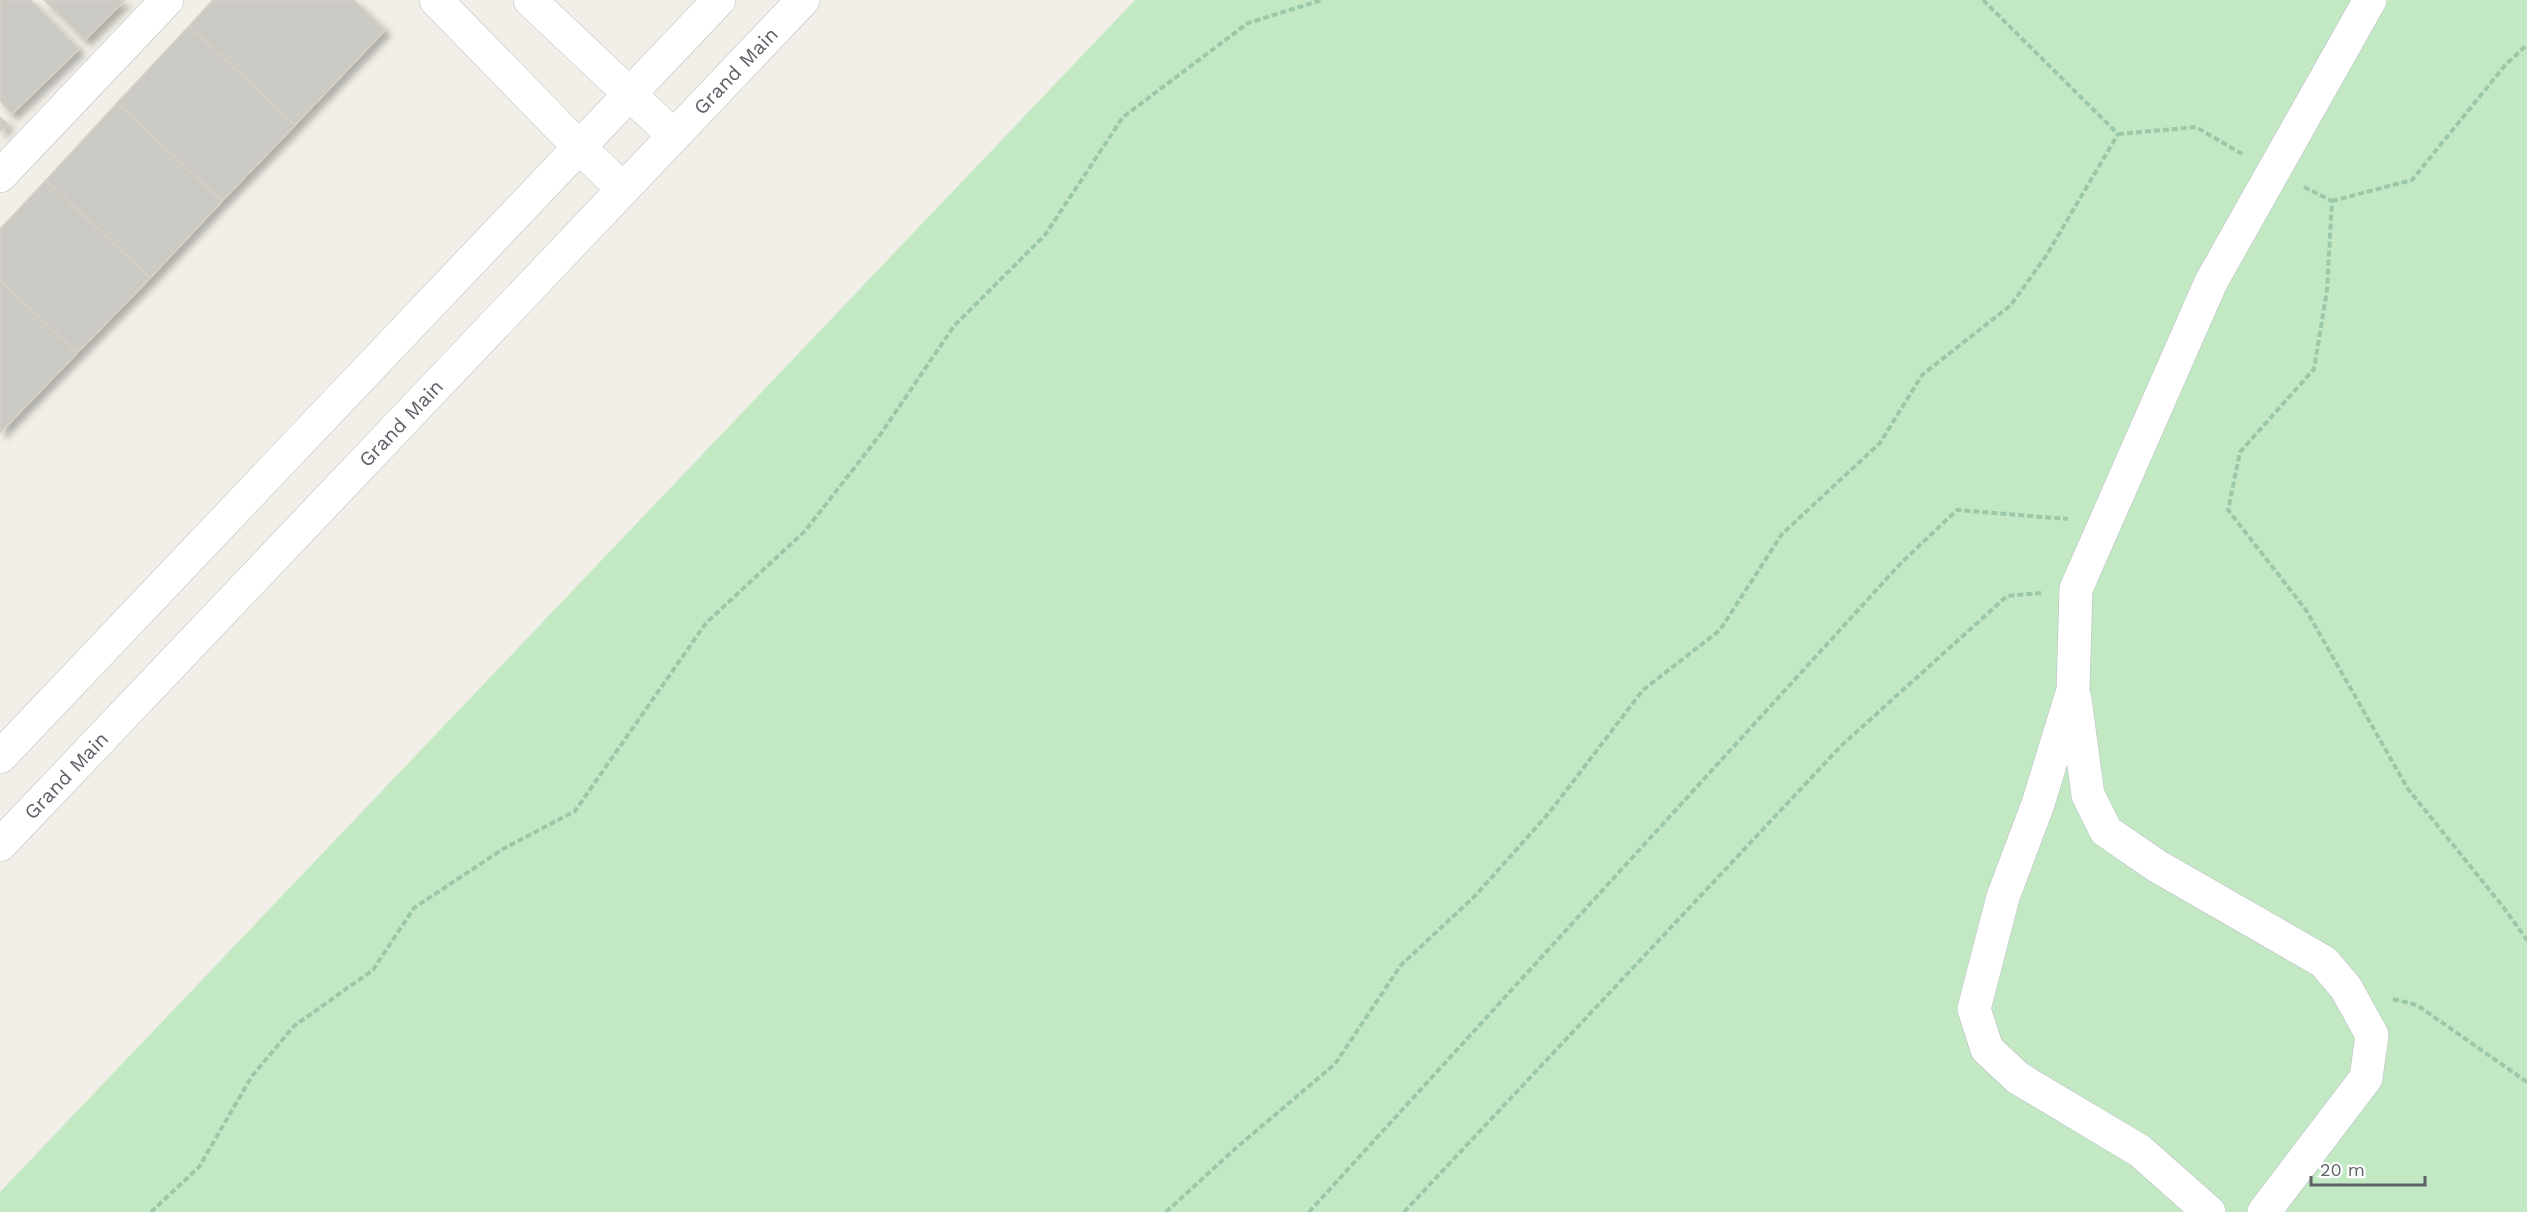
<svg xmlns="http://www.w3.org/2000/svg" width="2527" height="1212" viewBox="0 0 2527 1212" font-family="'Work Sans',sans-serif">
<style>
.green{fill:#c3e9c4}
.building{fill:#cccac4;stroke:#d6d1c5;stroke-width:1.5;filter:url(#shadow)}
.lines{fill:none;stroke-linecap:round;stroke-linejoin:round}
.minor-casing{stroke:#b9bcc1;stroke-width:34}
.path{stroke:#9ac8a8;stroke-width:4;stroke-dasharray:6 3;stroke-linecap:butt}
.minor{stroke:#fff;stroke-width:33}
.labels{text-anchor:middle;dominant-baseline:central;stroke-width:5;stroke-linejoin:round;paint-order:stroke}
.street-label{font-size:20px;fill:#5e6268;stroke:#fff}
</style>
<defs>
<filter id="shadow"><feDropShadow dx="5.5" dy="5.5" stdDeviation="3" flood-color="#0004"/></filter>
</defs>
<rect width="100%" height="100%" fill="#f1efe7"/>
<polygon class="green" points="1135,0 2527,0 2527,1212 0,1212 0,1192"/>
<g class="building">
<polygon points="0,0 31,0 79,49 12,114 0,101"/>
<polygon points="44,0 125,0 85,40"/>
<polygon points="213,0 354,0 385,30 295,125 189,26"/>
<polygon points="189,26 295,125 222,201 117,103"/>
<polygon points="117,103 222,201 150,278 46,180"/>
<polygon points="0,117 8,124 0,132"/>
<polygon points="46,180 150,278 77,353 0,280 0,229"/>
<polygon points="0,280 77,353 0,433"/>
</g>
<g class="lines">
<defs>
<g id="minor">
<polyline points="436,0 579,147 622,188"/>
<polyline points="530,0 673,135"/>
<polyline points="0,176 167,0"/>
<polyline points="2075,699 2088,795 2106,831 2157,866 2324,962 2346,988 2372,1035 2366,1078 2264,1212"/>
<polyline points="0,757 719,0"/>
<path id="s1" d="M0,845L803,0"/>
<polyline points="2209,1212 2140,1151 2018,1078 1987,1049 1974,1009 2003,897 2038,804 2073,690 2076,589 2211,282 2370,0"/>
</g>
</defs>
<use href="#minor" class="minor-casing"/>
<g class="path">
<polyline points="1983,0 2118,134"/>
<polyline points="2118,134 2196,127 2242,154"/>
<polyline points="2304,187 2332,201 2327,290 2314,369 2240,452 2228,510 2306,610 2408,789 2504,908 2527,940"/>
<polyline points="2332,201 2412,180 2506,64 2527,45"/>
<polyline points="2393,999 2417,1005 2527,1082"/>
<polyline points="151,1212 199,1167 252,1076 294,1026 373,970 414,908 503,849 575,811 706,623 805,531 880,435 954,326 1045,235 1123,117 1248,23 1322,0"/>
<polyline points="1166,1212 1236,1148 1335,1064 1401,965 1475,896 1549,813 1643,690 1720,630 1782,534 1880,443 1922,375 2011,305 2046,256 2118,134"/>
<polyline points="1309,1212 1901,563 1957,510 2068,519"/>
<polyline points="1404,1212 1842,745 2007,596 2041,593"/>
</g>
<use href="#minor" class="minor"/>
</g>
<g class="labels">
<g class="street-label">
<text stroke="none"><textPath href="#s1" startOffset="1068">Grand Main</textPath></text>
<text stroke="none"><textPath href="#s1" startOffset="582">Grand Main</textPath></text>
<text stroke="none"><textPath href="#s1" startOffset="96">Grand Main</textPath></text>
</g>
</g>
<path d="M2311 1176v9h114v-9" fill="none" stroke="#5e6268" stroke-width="3"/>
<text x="2320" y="1176" font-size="18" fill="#5e6268" stroke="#ffffff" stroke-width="4.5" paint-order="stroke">20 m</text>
</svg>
